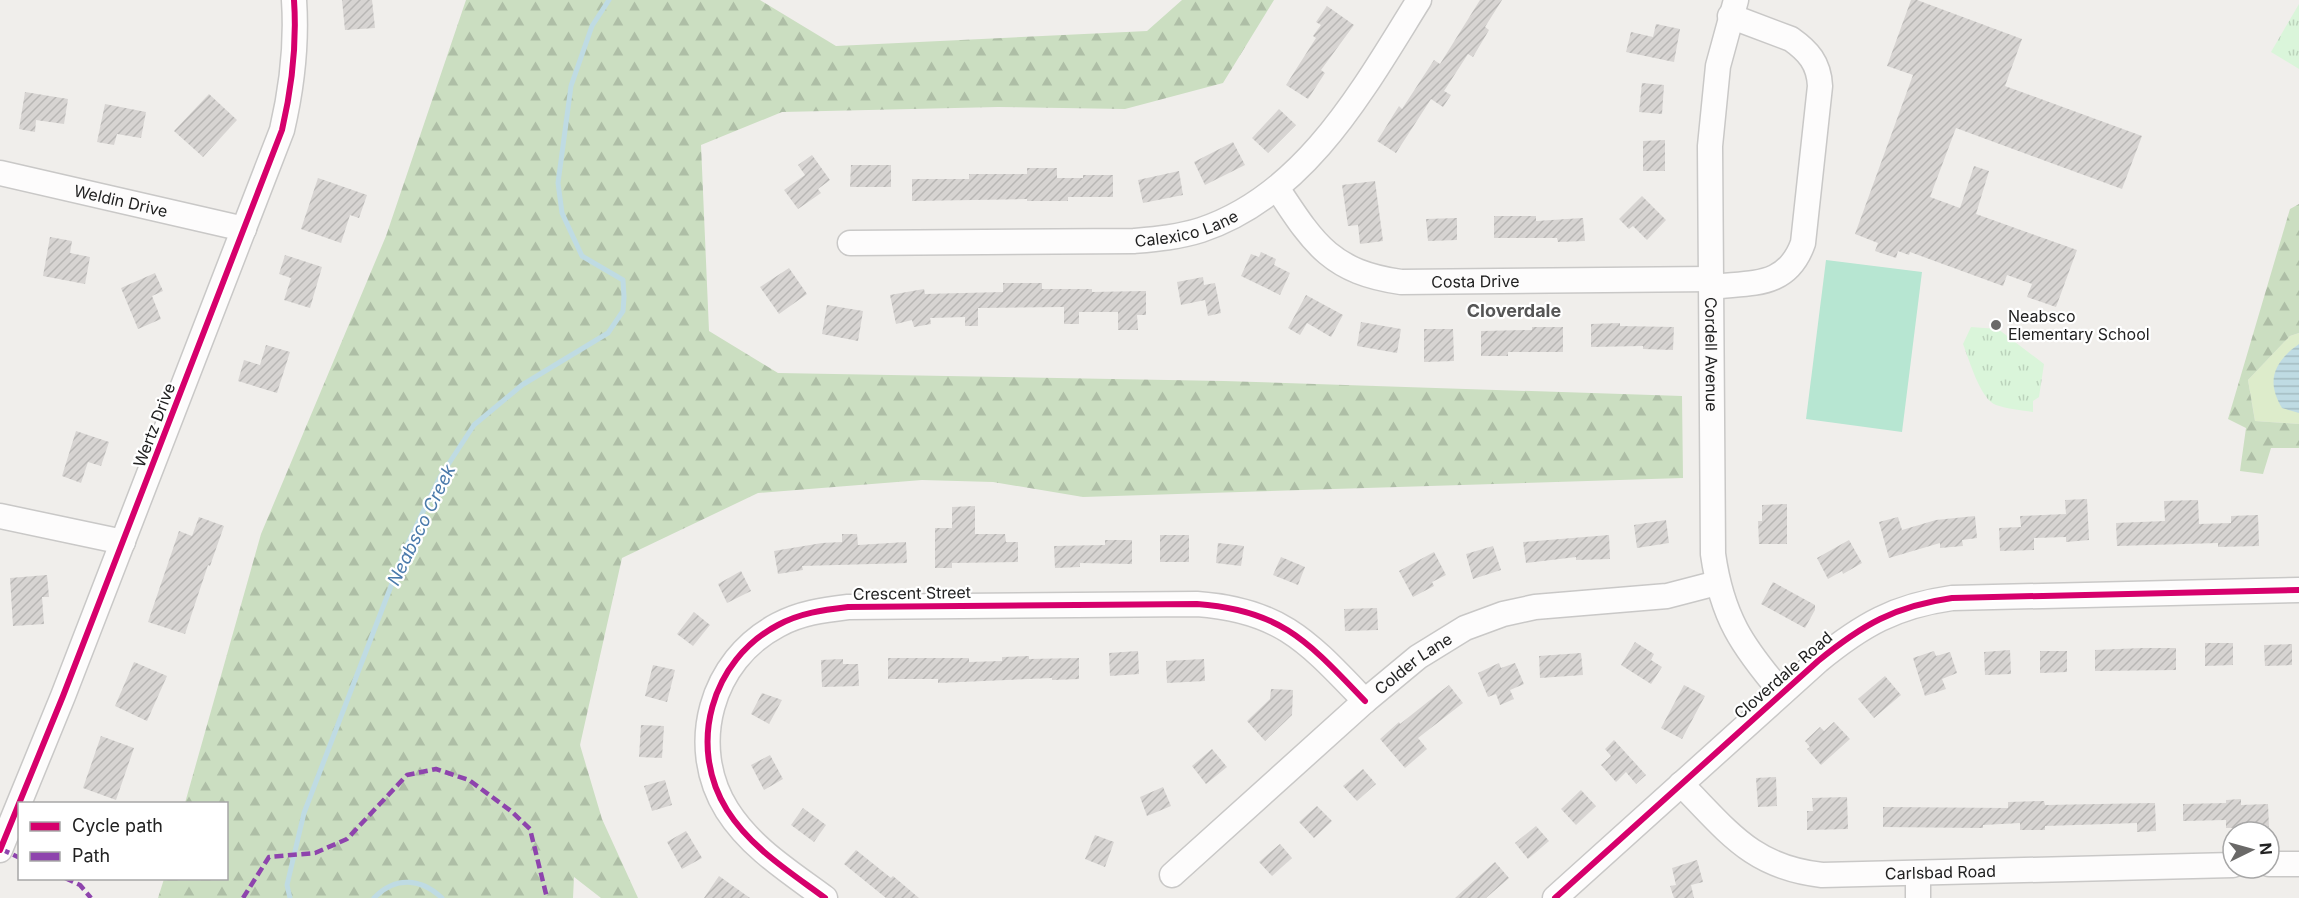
<svg xmlns="http://www.w3.org/2000/svg" width="2299" height="898" viewBox="0 0 2299 898" font-family="Inter,sans-serif">
<style>
.grass{fill:#ddeccb}
.forest{fill:url(#forest-firs)}
.park{fill:url(#park-tufts)}
.pitch{fill:#b7e6d2}
.water{fill:url(#water-rules)}
.lines{fill:none;stroke-linecap:round;stroke-linejoin:round}
.stream{stroke:#bfdbe3;stroke-width:5}
.building{fill:url(#building-hatch)}
.minor-casing{stroke:#c9c8c7;stroke-width:27}
.minor{stroke:#fdfcfc;stroke-width:24}
.quiet{stroke:#8e44ad;stroke-width:4.5;stroke-dasharray:9 4.5;stroke-linecap:butt}
.cycleway-casing{stroke:#fff;stroke-width:10}
.cycleway{stroke:#d6006c;stroke-width:6}
.poi-dot{fill:#6a6968;stroke:#fff;stroke-width:2}
.labels{text-anchor:middle;dominant-baseline:central;stroke-width:4.5;stroke-linejoin:round;paint-order:stroke}
.street-label{font-size:16px;fill:#222;stroke:#fff}
.poi-label{font-size:16px;fill:#222;stroke:#fff;text-anchor:start}
.neighbourhood-label{font-size:18px;font-weight:bold;fill:#555;stroke:#fff}
.water-label{font-size:18px;font-style:italic;fill:#4a7aab;stroke:#fff}
</style>
<defs>
<pattern id="forest-firs" width="22" height="20" patternUnits="userSpaceOnUse" patternTransform="scale(1.5)"><rect width="22" height="20" fill="#cbdec1"/><path d="M5 1l3.5 6h-7zM16 11l3.5 6h-7z" fill="#aebea6"/></pattern>
<pattern id="park-tufts" width="24" height="20" patternUnits="userSpaceOnUse" patternTransform="scale(1.5)"><rect width="24" height="20" fill="#daf5da"/><path d="M3 7l-1-3M5 7V3M7 7l1-3M15 17l-1-3M17 17v-4M19 17l1-3" fill="none" stroke="#bbd2bb"/></pattern>
<pattern id="water-rules" width="6" height="5" patternUnits="userSpaceOnUse" patternTransform="scale(1.5)"><rect width="6" height="5" fill="#bfdbe3"/><path d="M0 2.5h6" fill="none" stroke="#a4bcc2"/></pattern>
<pattern id="building-hatch" width="6" height="6" patternUnits="userSpaceOnUse" patternTransform="scale(1.5)"><rect width="6" height="6" fill="#d7d4d2"/><path d="M-1 1l2-2M0 6l6-6M5 7l2-2" fill="none" stroke="#b8b6b4"/></pattern>
</defs>
<rect width="100%" height="100%" fill="#f0eeeb"/>
<polygon class="grass" points="2299,333 2299,424 2255,421 2248,380 2290,336"/>
<g class="forest">
<polygon points="466,0 760,0 836,46 1147,31 1182,0 1274,0 1223,83 1125,109 998,107 782,112 701,145 709,331 778,373 1224,381 1682,396 1683,478 1083,497 993,482 922,480 758,493 622,558 580,745 602,819 638,898 601,898 574,877 573,898 158,898 164,879 226,878 226,804 185,803 261,534 386,236"/>
<polygon points="2299,204 2299,333 2290,336 2248,380 2255,421 2299,424 2299,448 2271,448 2263,474 2240,471 2246,428 2228,419 2290,209"/>
</g>
<g class="park">
<polygon points="2299,4 2299,69 2271,52"/>
<path d="M1971,327L1998,329L2044,364L2039,397L2033,401V412C2021,410 2007,409 1996,405C1980,399 1969,359 1963,344Z"/>
</g>
<polygon class="pitch" points="1826,260 1922,272 1902,432 1806,419"/>
<path class="water" d="M2299,344V413L2282,408C2265,380 2275,361 2299,344Z"/>
<g class="lines">
<g class="stream">
<polyline points="290,898 287,885 304,813 406,547 440,477 474,425 522,385 608,333 623,311 624,297 623,280 582,256 562,213 558,183 571,86 592,26 609,0"/>
<path d="M374,898C395,876 421,878 442,898"/>
</g>
</g>
<g class="building">
<polygon points="342,0 372,0 375,28 345,30"/>
<polygon points="1480,0 1502,0 1485,27 1489,30 1473,57 1468,54 1444,91 1451,95 1443,107 1431,99 1396,153 1377,141 1399,106 1402,109 1434,60 1440,64"/>
<polygon points="1911,0 1917,0 2022,39 2005,86 2142,136 2122,189 1956,128 1930,197 1960,208 1974,166 1989,171 1976,214 2077,250 2056,307 2027,297 2032,284 2007,275 2003,286 1910,252 1909,255 1898,251 1896,258 1875,251 1878,243 1855,234 1913,75 1887,66"/>
<polygon points="1327,6 1354,25 1321,70 1325,73 1308,99 1286,85 1316,38 1313,36 1321,25 1316,22"/>
<polygon points="1656,24 1680,29 1674,62 1626,52 1631,32 1653,37"/>
<polygon points="1642,83 1664,85 1662,114 1639,112"/>
<polygon points="25,92 68,99 64,124 36,120 35,132 19,129"/>
<polygon points="209,94 237,120 203,157 174,131"/>
<polygon points="105,104 146,112 141,138 117,134 114,145 97,142"/>
<polygon points="1279,109 1296,125 1268,153 1252,138"/>
<polygon points="1665,140 1665,171 1643,171 1643,141"/>
<polygon points="1233,142 1245,165 1205,185 1194,162"/>
<polygon points="812,155 830,180 818,189 821,193 798,209 784,190 805,175 798,165"/>
<polygon points="851,165 891,165 891,187 850,187"/>
<polygon points="1027,168 1057,168 1057,178 1083,178 1083,175 1113,175 1113,197 1068,197 1068,201 1027,201 1027,199 912,201 912,179 969,179 969,174 1027,174"/>
<polygon points="1179,171 1183,195 1143,203 1138,180"/>
<polygon points="318,178 367,195 359,218 350,215 341,243 301,229"/>
<polygon points="1375,181 1383,241 1360,244 1358,225 1348,226 1342,185"/>
<polygon points="1642,196 1666,220 1647,240 1633,226 1629,229 1619,219"/>
<polygon points="1494,216 1536,216 1536,221 1583,218 1585,241 1558,242 1557,238 1494,238"/>
<polygon points="1457,218 1457,240 1428,241 1426,219"/>
<polygon points="50,237 72,241 70,253 90,257 85,284 43,276"/>
<polygon points="1261,252 1276,259 1274,265 1290,273 1280,295 1241,276 1251,254 1259,257"/>
<polygon points="285,255 322,267 310,308 284,300 291,278 279,274"/>
<polygon points="789,268 807,294 779,314 760,287"/>
<polygon points="155,273 163,291 152,296 161,319 138,329 121,288"/>
<polygon points="1203,277 1204,285 1215,283 1221,313 1208,316 1205,300 1181,305 1177,282"/>
<polygon points="1003,283 1042,283 1042,289 1092,289 1092,292 1146,291 1146,315 1137,315 1138,330 1118,330 1118,312 1079,312 1079,324 1064,324 1064,307 978,308 978,326 965,326 965,317 930,318 931,324 914,327 912,320 896,324 890,295 924,289 925,294 1003,292"/>
<polygon points="1306,295 1343,315 1331,337 1307,323 1300,335 1288,328"/>
<polygon points="827,305 863,311 858,341 822,334"/>
<polygon points="1361,322 1401,329 1397,353 1357,346"/>
<polygon points="1620,323 1620,326 1674,327 1673,350 1643,349 1643,346 1591,347 1591,324"/>
<polygon points="1532,327 1563,327 1563,352 1508,352 1508,356 1481,356 1481,331 1532,330"/>
<polygon points="1424,329 1453,329 1454,361 1424,362"/>
<polygon points="266,345 290,352 277,393 238,381 244,360 260,365"/>
<polygon points="76,431 109,442 101,466 88,462 81,483 62,476"/>
<polygon points="2087,499 2089,540 2066,542 2066,537 2034,538 2034,550 2000,551 1999,528 2021,527 2020,516 2066,514 2065,500"/>
<polygon points="2198,500 2199,524 2231,523 2231,516 2258,515 2259,546 2218,547 2218,543 2117,546 2116,523 2165,521 2164,501"/>
<polygon points="1787,504 1787,544 1759,544 1758,521 1762,521 1762,505"/>
<polygon points="975,506 975,534 1005,534 1006,542 1018,542 1018,562 952,563 952,568 935,568 935,528 952,528 952,507"/>
<polygon points="1975,516 1977,538 1962,540 1963,546 1940,548 1940,543 1889,558 1879,522 1898,517 1902,530 1936,520"/>
<polygon points="199,517 224,526 210,566 208,565 185,634 148,622 179,531 192,536"/>
<polygon points="1666,520 1669,543 1637,548 1634,525"/>
<polygon points="842,534 857,534 858,545 906,542 907,563 802,566 803,570 778,574 774,551 822,543 842,542"/>
<rect x="1160" y="535" width="29" height="27"/>
<polygon points="1609,535 1610,559 1576,560 1576,557 1526,563 1523,542"/>
<polygon points="1105,540 1132,540 1132,564 1080,563 1080,567 1055,568 1054,546 1105,545"/>
<polygon points="1849,540 1862,563 1843,574 1842,571 1828,579 1817,558"/>
<polygon points="1218,543 1244,546 1241,566 1216,563"/>
<polygon points="1493,546 1501,570 1473,579 1466,554"/>
<polygon points="1434,552 1446,575 1432,582 1434,586 1413,597 1399,571"/>
<polygon points="1281,557 1305,567 1298,585 1273,575"/>
<polygon points="741,571 751,591 727,603 718,584"/>
<polygon points="47,575 49,597 42,597 44,624 13,626 10,578"/>
<polygon points="1773,582 1815,605 1815,610 1805,628 1761,604"/>
<polygon points="1377,608 1378,630 1345,631 1344,609"/>
<polygon points="694,612 710,625 693,646 677,634"/>
<polygon points="1635,642 1654,654 1651,660 1662,667 1651,684 1621,665"/>
<polygon points="2205,643 2233,643 2233,665 2205,666"/>
<polygon points="2292,644 2292,665 2265,666 2264,645"/>
<polygon points="2143,648 2176,648 2176,670 2095,671 2095,650"/>
<polygon points="2010,650 2011,674 1985,675 1984,652"/>
<polygon points="1138,651 1139,674 1110,676 1109,653"/>
<polygon points="1934,651 1936,656 1950,652 1957,673 1942,679 1946,689 1925,696 1913,658"/>
<polygon points="2040,651 2067,651 2067,672 2040,673"/>
<polygon points="1581,653 1583,675 1540,678 1539,656"/>
<polygon points="1029,656 1029,659 1079,658 1079,679 1052,680 1052,678 938,683 938,679 888,679 888,658 969,658 969,662 1002,661 1002,657"/>
<polygon points="843,659 843,664 858,664 859,686 822,687 821,660"/>
<polygon points="1204,659 1205,681 1167,683 1166,661"/>
<polygon points="134,662 167,676 147,721 115,706"/>
<polygon points="1499,663 1501,668 1515,663 1524,684 1510,690 1514,699 1500,705 1496,694 1488,697 1478,673"/>
<polygon points="653,665 675,670 667,702 645,696"/>
<polygon points="1885,676 1901,695 1874,718 1858,699"/>
<polygon points="1449,685 1463,703 1418,738 1427,749 1405,768 1380,739 1399,722 1400,724"/>
<polygon points="1684,685 1705,696 1682,739 1661,728"/>
<polygon points="1271,689 1293,690 1292,715 1265,741 1247,721 1270,699"/>
<polygon points="762,693 782,700 769,724 751,714"/>
<polygon points="1834,722 1850,739 1821,765 1807,749 1810,747 1805,741 1820,727 1824,731"/>
<polygon points="641,725 664,726 662,758 639,757"/>
<polygon points="101,736 134,748 116,800 83,788"/>
<polygon points="1614,740 1646,775 1636,784 1626,772 1616,782 1601,765 1611,756 1605,749"/>
<polygon points="1212,749 1227,767 1206,784 1192,766"/>
<polygon points="770,755 783,779 764,790 751,765"/>
<polygon points="1363,769 1376,784 1357,801 1343,786"/>
<polygon points="1776,777 1777,806 1758,807 1756,778"/>
<polygon points="665,780 672,805 652,811 644,786"/>
<polygon points="1163,787 1171,806 1147,816 1140,797"/>
<polygon points="1581,790 1596,806 1576,825 1561,809"/>
<polygon points="1847,797 1848,829 1807,830 1807,811 1813,811 1812,798"/>
<polygon points="2241,799 2241,805 2268,804 2269,827 2226,828 2226,820 2183,821 2183,804 2226,803 2226,800"/>
<polygon points="2044,801 2045,805 2155,803 2156,831 2137,832 2137,823 2045,826 2045,830 2020,830 2020,823 1983,825 1983,828 1883,827 1883,807 2008,808 2008,802"/>
<polygon points="1317,806 1332,821 1314,838 1299,822"/>
<polygon points="803,808 826,825 814,842 791,825"/>
<polygon points="1536,826 1549,841 1528,859 1515,843"/>
<polygon points="686,831 702,858 682,869 667,842"/>
<polygon points="1095,835 1114,842 1105,867 1085,859"/>
<polygon points="1280,844 1292,858 1272,876 1259,862"/>
<polygon points="856,850 891,878 893,876 919,898 886,898 844,864"/>
<polygon points="1697,860 1703,882 1691,885 1694,898 1674,898 1670,886 1676,885 1672,868"/>
<polygon points="1495,862 1509,878 1486,898 1455,898"/>
<polygon points="719,876 750,898 704,898"/>
</g>
<g class="lines">
<defs>
<g id="minor">
<path id="s1" d="M1736,0L1718,66L1710,146L1713,554C1722,617 1742,646 1782,693"/>
<path id="s2" d="M0,173L244,229"/>
<path id="s3" d="M1277,188C1314,244 1331,272 1401,282L1712,279"/>
<path id="s4" d="M850,243L1134,241C1156,239 1179,237 1201,230C1306,195 1364,88 1419,0"/>
<path d="M1712,287C1753,282 1787,288 1803,243L1820,86C1819,63 1808,51 1791,39L1730,16"/>
<polyline points="0,516 123,542"/>
<path id="s5" d="M1681,784C1728,831 1751,867 1822,875L2233,865"/>
<path d="M0,850L63,696L282,130C292,87 297,44 294,0"/>
<polyline points="2269,864 2299,864"/>
<polyline points="1918,873 1918,898"/>
<path id="s6" d="M1172,875L1365,701L1418,657L1465,628L1503,614L1535,607L1667,596L1717,583"/>
<path d="M825,898C790,872 751,848 727,810C687,746 711,660 778,625C800,613 823,610 848,607L1197,604C1282,610 1309,643 1365,701"/>
<path d="M1555,898L1818,661C1862,625 1895,606 1952,598L2299,590"/>
</g>
</defs>
<use href="#minor" class="minor-casing"/>
<use href="#minor" class="minor"/>
<g class="quiet">
<polyline points="1,849 20,858"/>
<polyline points="65,878 80,885 91,898"/>
<polyline points="243,898 269,857 315,853 347,839 407,775 436,769 469,780 511,811 530,829 547,898"/>
</g>
<defs>
<g id="cycleway">
<path d="M0,850L63,696L282,130C292,87 297,44 294,0"/>
<path d="M825,898C790,872 751,848 727,810C687,746 711,660 778,625C800,613 823,610 848,607L1197,604C1282,610 1309,643 1365,701"/>
<path d="M1555,898L1818,661C1862,625 1895,606 1952,598L2299,590"/>
</g>
</defs>
<use href="#cycleway" class="cycleway-casing"/>
<use href="#cycleway" class="cycleway"/>
</g>
<circle class="poi-dot" cx="1996" cy="325" r="6"/>
<g class="labels">
<g class="street-label">
<text stroke="none"><textPath href="#s2" startOffset="124">Weldin Drive</textPath></text>
<text stroke="none"><textPath href="#s4" startOffset="338">Calexico Lane</textPath></text>
<text stroke="none"><textPath href="#s3" startOffset="237">Costa Drive</textPath></text>
<text stroke="none"><textPath href="#s1" startOffset="357">Cordell Avenue</textPath></text>
<text transform="translate(154 425) rotate(-69)">Wertz Drive</text>
<text transform="translate(912 593) rotate(-1)">Crescent Street</text>
<text stroke="none"><textPath href="#s6" startOffset="321">Colder Lane</textPath></text>
<text transform="translate(1783 675) rotate(-41)">Cloverdale Road</text>
<text stroke="none"><textPath href="#s5" startOffset="291">Carlsbad Road</textPath></text>
</g>
<g class="poi-label">
<text x="2008" y="316">Neabsco<tspan x="2008" dy="18">Elementary School</tspan></text>
</g>
<g class="neighbourhood-label">
<text x="1514" y="310">Cloverdale</text>
</g>
<g class="water-label">
<text transform="translate(421 525) rotate(-64)">Neabsco Creek</text>
</g>
</g>
<rect x="18" y="802" width="210" height="78" fill="#ffffff" stroke="#a7a7a7" stroke-width="1.5"/>
<rect x="30" y="822" width="30" height="9" fill="#d6006c" stroke="#a7a7a7" stroke-width="1.5"/>
<text x="72" y="832" font-size="18" fill="#222222">Cycle path</text>
<rect x="30" y="852" width="30" height="9" fill="#8e44ad" stroke="#a7a7a7" stroke-width="1.5"/>
<text x="72" y="862" font-size="18" fill="#222222">Path</text>
<g transform="translate(2251 850) rotate(85)"><circle r="28" fill="#ffffff" stroke="#a7a7a7" stroke-width="1.5"/>
<path d="M0-4.5L10 22L0 15L-10 22Z" fill="#6a6968"/>
<text y="-9" font-size="16" font-weight="bold" text-anchor="middle" fill="#222222">N</text>
</g>
</svg>
